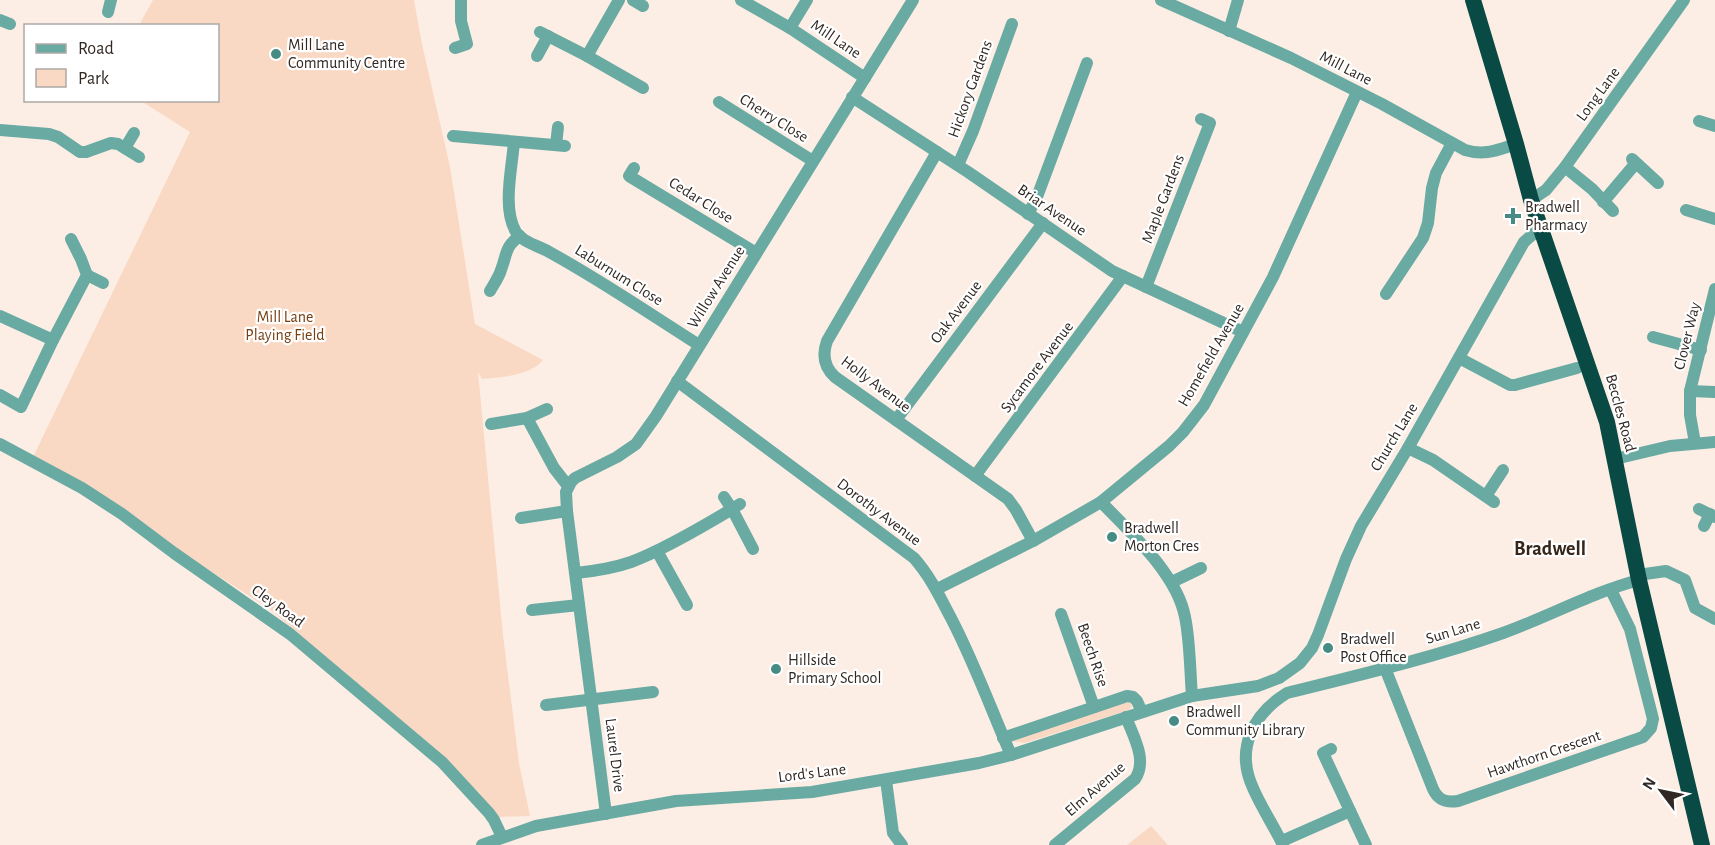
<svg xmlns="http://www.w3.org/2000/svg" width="1715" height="845" viewBox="0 0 1715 845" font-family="'Alegreya Sans',sans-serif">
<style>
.green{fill:#f9d9c4}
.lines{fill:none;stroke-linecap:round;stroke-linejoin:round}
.minor{stroke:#69aaa3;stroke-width:12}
.highway{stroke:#094a44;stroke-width:16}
.poi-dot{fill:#468c84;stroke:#fff;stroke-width:2}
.labels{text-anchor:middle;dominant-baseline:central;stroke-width:4.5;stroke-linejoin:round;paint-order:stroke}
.street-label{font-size:16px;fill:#312823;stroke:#fff}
.poi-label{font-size:16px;fill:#312823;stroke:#fff;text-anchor:start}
.park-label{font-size:16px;fill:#763d0e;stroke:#fff}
.quarter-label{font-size:20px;font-weight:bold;fill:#37261a;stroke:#fff}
</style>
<rect width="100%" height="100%" fill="#fdeee5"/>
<g class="green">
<path d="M153,0H414L422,44L450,167L475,324L543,360C532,375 499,378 482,379L478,372L503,635L519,763L530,816L497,817L300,638L296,631L268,608L33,457L190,132L141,101L218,100V26L141,25H139Z"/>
<polygon points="1124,702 1129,702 1132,706 1129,710 1025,743 1011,741"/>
<polygon points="1151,826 1168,845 1127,845"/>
</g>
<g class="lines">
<g class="minor">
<polyline points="633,0 643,6"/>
<polyline points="741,0 790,28 865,78"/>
<path d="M1161,0L1291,58L1382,104L1465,150C1485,156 1497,150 1516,144"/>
<polyline points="108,12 111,0"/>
<polyline points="0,20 10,24"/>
<polyline points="790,28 807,0"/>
<polyline points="1229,31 1238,0"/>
<polyline points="540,32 587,56 643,88"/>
<polyline points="455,48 467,44 461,21 461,0"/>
<polyline points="537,56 548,36"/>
<polyline points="587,56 619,0"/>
<polyline points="852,97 968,172 1112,271 1243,332"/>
<polyline points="719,102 813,161"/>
<polyline points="1699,121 1715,126"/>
<polyline points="0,130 49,134 58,137 80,152 86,152 111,143 118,144 139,157"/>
<polyline points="453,136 565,146"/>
<path d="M514,142C512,168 502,209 516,232C523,243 540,246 551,253C602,281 650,314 699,345"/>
<polyline points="556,145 558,127"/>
<polyline points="125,148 134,133"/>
<path d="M937,152L827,341C822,355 824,367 835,377L1008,499L1016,510L1033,541"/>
<polyline points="1632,159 1658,183"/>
<polyline points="958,165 973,131 1012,24"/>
<polyline points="1565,167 1592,189 1613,211"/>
<polyline points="634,168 629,176 756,253"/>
<polyline points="1531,200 1546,190 1565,167 1684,0"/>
<polyline points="1603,202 1636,163"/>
<polyline points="1686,210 1715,219"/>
<polyline points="1028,214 1037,197 1087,63"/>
<polyline points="87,275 103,283"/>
<polyline points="1146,287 1210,123 1201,119"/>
<path d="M490,291C494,284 499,277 501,270C507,254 505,246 520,236"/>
<polyline points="1386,294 1423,238 1428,223 1432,188 1436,173 1452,143"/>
<polyline points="0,316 53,340 21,407 0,395"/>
<polyline points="1653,337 1701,350"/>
<polyline points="53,340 87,275 81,259 71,239"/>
<polyline points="1459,358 1510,385 1515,385 1577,368"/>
<path d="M677,381L914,558C930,576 940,597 951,618C974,662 991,709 1011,755"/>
<polyline points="1690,391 1715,392"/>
<polyline points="527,418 554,468 568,486"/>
<polyline points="896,420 1043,223"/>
<polyline points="491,424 527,418 547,409"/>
<polyline points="1695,443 1690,415 1690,391 1715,289"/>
<polyline points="0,444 82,488 122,514 174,553 290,634 442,762 489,813 494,820 502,837"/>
<polyline points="1408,448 1433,460 1494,502"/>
<polyline points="1615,459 1670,446 1715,442"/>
<polyline points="975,476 1123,276"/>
<polyline points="1486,496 1503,470"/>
<polyline points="724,497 732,509 740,504"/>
<path d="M1101,502C1130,532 1177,574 1185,617C1190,640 1190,671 1192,696"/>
<polyline points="1699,509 1715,517"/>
<polyline points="521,518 567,511"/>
<polyline points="1704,526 1710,514"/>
<polyline points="657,551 687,605"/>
<path d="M576,573C595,571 614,568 631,562C663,550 702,527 732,509L753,549"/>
<polyline points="1638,575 1666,571 1685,580 1695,608 1715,619"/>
<polyline points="1172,582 1201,568"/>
<polyline points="937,589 1033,541 1101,502 1169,446 1183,432 1204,405 1273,277 1357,92"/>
<polyline points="532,610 579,605"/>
<polyline points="1061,614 1094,707"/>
<path d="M1385,668L1433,789C1438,800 1446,803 1458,801L1643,737L1651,728L1653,719L1630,629L1611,590"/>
<polyline points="546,705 653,692"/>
<polyline points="1003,738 1127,696 1133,697 1137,701 1142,712"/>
<polyline points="1331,749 1323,753 1366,845"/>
<polyline points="886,780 893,833 902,845"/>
<polyline points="606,814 567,511 566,492 571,482 575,478 617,457 636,444 656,416 913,0"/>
<polyline points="1282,841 1350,811"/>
<polyline points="482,845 536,826 676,801 812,792 979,763 1011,755 1192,696 1258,686 1279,678 1300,663 1312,648 1318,635 1346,559 1361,526 1408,448 1524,242 1540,228"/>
<path d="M1055,845L1135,779C1148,760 1133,736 1126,717"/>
<path d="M1283,845C1274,826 1261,807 1253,788C1235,749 1253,714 1287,693C1359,675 1432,658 1503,633C1548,617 1593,592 1639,580"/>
</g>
<polyline class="highway" points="1473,0 1516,144 1531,200 1607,422 1639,580 1702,845"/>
</g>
<g class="poi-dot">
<circle cx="276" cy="54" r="6"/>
<path d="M1510 207h6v6h6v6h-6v6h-6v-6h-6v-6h6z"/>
<circle cx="1112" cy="537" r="6"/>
<circle cx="1328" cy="648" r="6"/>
<circle cx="776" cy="669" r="6"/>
<circle cx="1174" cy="721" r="6"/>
</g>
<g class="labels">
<g class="street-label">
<text transform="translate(836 39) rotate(34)">Mill Lane</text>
<text transform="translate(1346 68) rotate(27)">Mill Lane</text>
<text transform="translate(970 89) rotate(-70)">Hickory Gardens</text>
<text transform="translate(1598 94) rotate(-54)">Long Lane</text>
<text transform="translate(774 118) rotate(32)">Cherry Close</text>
<text transform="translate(1163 199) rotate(-69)">Maple Gardens</text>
<text transform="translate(701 200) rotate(32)">Cedar Close</text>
<text transform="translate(1052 210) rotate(34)">Briar Avenue</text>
<text transform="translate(619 275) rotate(32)">Laburnum Close</text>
<text transform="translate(716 287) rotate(-58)">Willow Avenue</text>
<text transform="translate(956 312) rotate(-53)">Oak Avenue</text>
<text transform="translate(1687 336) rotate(-76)">Clover Way</text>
<text transform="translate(1211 355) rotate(-60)">Homefield Avenue</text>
<text transform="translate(1037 367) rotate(-53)">Sycamore Avenue</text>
<text transform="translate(876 384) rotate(37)">Holly Avenue</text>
<text transform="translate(1621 413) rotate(75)">Beccles Road</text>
<text transform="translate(1394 437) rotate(-59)">Church Lane</text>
<text transform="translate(879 512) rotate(37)">Dorothy Avenue</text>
<text transform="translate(278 606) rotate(36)">Cley Road</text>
<text transform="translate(1453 631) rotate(-17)">Sun Lane</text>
<text transform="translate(1093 655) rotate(71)">Beech Rise</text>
<text transform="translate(1544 754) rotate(-19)">Hawthorn Crescent</text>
<text transform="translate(615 755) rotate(83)">Laurel Drive</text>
<text transform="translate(812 773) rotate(-7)">Lord's Lane</text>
<text transform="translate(1095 789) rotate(-41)">Elm Avenue</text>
</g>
<g class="poi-label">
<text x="288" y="45">Mill Lane<tspan x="288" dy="18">Community Centre</tspan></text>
<text x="1525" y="207">Bradwell<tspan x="1525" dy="18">Pharmacy</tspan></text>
<text x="1124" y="528">Bradwell<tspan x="1124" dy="18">Morton Cres</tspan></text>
<text x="1340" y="639">Bradwell<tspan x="1340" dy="18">Post Office</tspan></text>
<text x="788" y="660">Hillside<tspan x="788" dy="18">Primary School</tspan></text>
<text x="1186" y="712">Bradwell<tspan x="1186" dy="18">Community Library</tspan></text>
</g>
<g class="park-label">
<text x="285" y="317">Mill Lane<tspan x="285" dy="18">Playing Field</tspan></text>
</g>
<g class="quarter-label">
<text x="1550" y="549">Bradwell</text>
</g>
</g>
<rect x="24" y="24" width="195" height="78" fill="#ffffff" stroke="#ada9a7" stroke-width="1.5"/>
<rect x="36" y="44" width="30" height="9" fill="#69aaa3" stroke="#ada9a7" stroke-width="1.5"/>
<text x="78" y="54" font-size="18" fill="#312823">Road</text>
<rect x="36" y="69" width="30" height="18" fill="#f9d9c4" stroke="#ada9a7" stroke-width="1.5"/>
<text x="78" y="84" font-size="18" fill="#312823">Park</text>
<g transform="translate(1661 791) rotate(302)" stroke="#ffffff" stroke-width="4.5" paint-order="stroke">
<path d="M0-4.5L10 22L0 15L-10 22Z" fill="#312823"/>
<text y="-9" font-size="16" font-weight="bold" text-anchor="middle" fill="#312823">N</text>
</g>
</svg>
